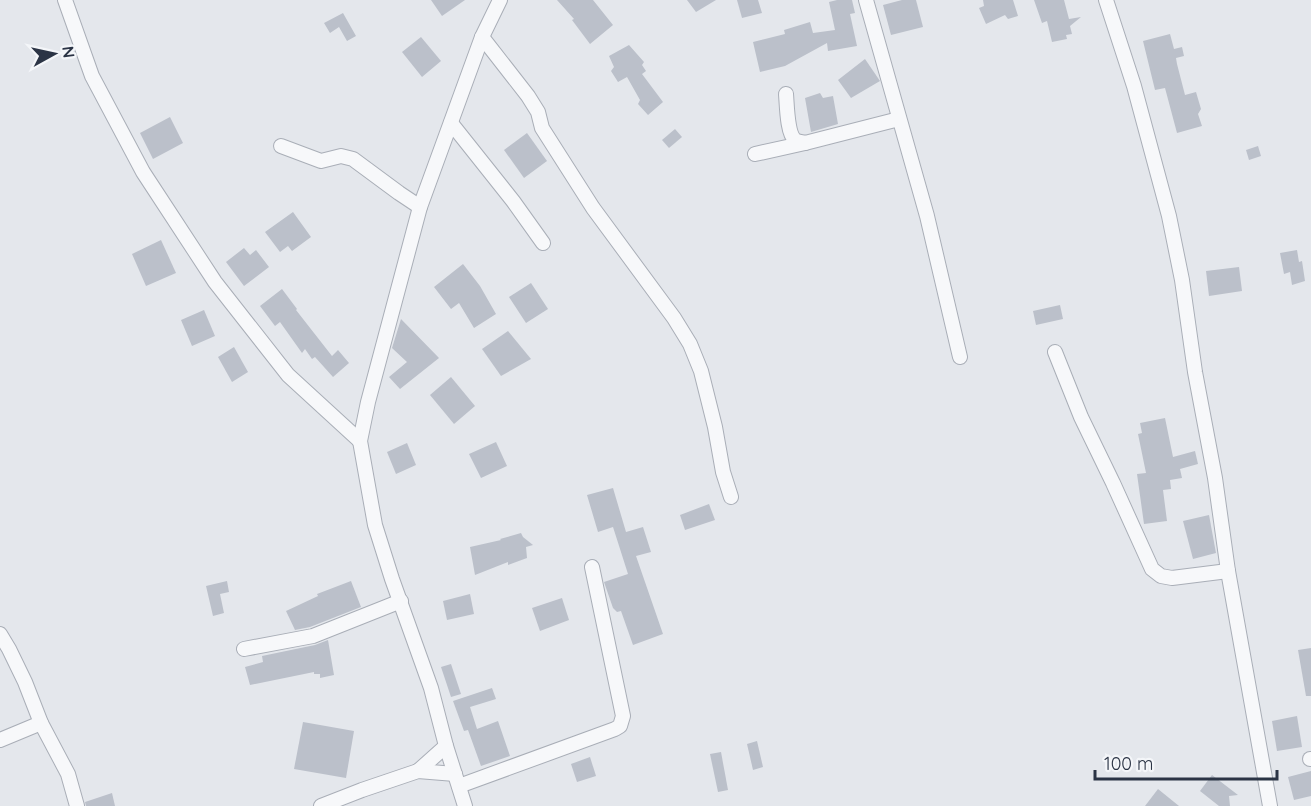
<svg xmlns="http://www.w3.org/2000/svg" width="1311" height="806" viewBox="0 0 1311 806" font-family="Quicksand,sans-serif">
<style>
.building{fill:#bbc0ca}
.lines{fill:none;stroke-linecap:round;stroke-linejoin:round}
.minor-casing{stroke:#a9aeb7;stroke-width:16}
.minor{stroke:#f7f8fa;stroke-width:14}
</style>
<rect width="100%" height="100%" fill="#e4e7ec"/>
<g class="building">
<polygon points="431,0 465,0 442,16"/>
<polygon points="557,0 593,0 613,25 590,44 572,20 574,19"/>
<polygon points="687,0 716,0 696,12"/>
<polygon points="737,0 758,0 762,13 742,18"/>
<polygon points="837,0 852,0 855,13 850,14 857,46 828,51 827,43 785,66 760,72 753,42 785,34 784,30 810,22 813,33 835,30 829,2"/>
<polygon points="902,0 916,0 923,27 891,35 883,5"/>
<polygon points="983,0 1013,0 1018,16 1008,19 1005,15 986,24 979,8 984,6"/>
<polygon points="1034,0 1064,0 1069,19 1081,17 1070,26 1072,34 1066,35 1067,39 1052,42 1047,21 1042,23"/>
<polygon points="343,13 356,36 347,41 339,27 330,33 324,23"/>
<polygon points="1170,34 1174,49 1182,47 1184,56 1176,58 1177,64 1185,95 1196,92 1201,109 1198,114 1202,126 1177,133 1165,88 1155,90 1143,41"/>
<polygon points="421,37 441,61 422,77 402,52"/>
<polygon points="629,45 644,62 642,65 646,71 642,74 663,102 648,115 638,104 640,100 627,77 618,82 611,71 614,67 609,56"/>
<polygon points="865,59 880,81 851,98 838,80"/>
<polygon points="820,93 823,98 833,96 838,124 811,132 805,98"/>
<polygon points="170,117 183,143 153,159 140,133"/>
<polygon points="675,129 682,137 669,148 662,140"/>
<polygon points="527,133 547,161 524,178 504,150"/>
<polygon points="1258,146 1261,156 1249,160 1246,150"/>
<polygon points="293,212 311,237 292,251 288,246 280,252 265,232"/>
<polygon points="161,240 176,273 146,286 132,254"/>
<polygon points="244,248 250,255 256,250 269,267 244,286 226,262"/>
<polygon points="1297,250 1299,262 1302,261 1305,281 1292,285 1290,272 1284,274 1280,253"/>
<polygon points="463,264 480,286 496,314 474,328 459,303 451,309 434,287"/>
<polygon points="1239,267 1242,291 1209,296 1206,271"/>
<polygon points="531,283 548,309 526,323 509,297"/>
<polygon points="282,289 297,309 296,310 332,356 338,350 349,363 333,377 315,357 312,359 305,349 302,353 280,322 275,326 260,306"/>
<polygon points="1060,305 1063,319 1036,325 1033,311"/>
<polygon points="204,310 215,336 192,346 181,320"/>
<polygon points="401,319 439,358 400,389 389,377 407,362 392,348"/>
<polygon points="508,331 531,359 501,376 482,349"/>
<polygon points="234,347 248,372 232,382 218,357"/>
<polygon points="451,377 475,406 454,424 430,395"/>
<polygon points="1165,418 1173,457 1195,451 1198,464 1180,469 1182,478 1170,480 1171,489 1163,490 1167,521 1144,524 1137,474 1146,473 1138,434 1142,433 1140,423"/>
<polygon points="496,442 507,466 481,478 469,454"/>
<polygon points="407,443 416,465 396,474 387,452"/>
<polygon points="613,488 626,532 643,527 651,552 636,556 663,634 633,645 621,611 617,612 613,608 604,582 628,574 613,527 598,532 587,495"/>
<polygon points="709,504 715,520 685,530 680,515"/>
<polygon points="1209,515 1216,553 1193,559 1183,521"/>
<polygon points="521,533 523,537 533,545 526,547 527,558 508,565 508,562 475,575 470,547 501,540 500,539"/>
<polygon points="227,581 229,592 220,594 224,613 213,616 206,586"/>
<polygon points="351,581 361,607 310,627 295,630 286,611 318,596 317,594"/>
<polygon points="470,594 474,614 447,620 443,601"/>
<polygon points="562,598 569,620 540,631 532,608"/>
<polygon points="328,640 334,675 320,678 320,674 314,674 314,672 250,685 245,667 263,662 262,656 315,645"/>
<polygon points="1311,648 1311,696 1306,696 1298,650"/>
<polygon points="451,664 461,694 451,697 441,667"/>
<polygon points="492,688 496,699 470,707 477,729 498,721 510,756 481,766 468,730 464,731 453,701"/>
<polygon points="1297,716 1302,747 1277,751 1272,721"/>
<polygon points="303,722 354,731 346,778 294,769"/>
<polygon points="757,741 763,767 753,770 747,744"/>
<polygon points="721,752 728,790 718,792 710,754"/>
<polygon points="590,757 596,776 577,782 571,764"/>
<polygon points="1311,771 1311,796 1294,800 1288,777"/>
<polygon points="1212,775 1238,795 1229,796 1230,806 1219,806 1200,791"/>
<polygon points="1158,789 1179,806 1145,806"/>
<polygon points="112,793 115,806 86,806 85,802"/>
</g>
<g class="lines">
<defs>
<g id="minor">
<polyline points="65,0 92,76 143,172 215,282 288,375 360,441"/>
<polyline points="866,0 927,216 960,357"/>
<polyline points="1106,0 1134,86 1169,216 1182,280 1195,372 1215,478 1228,571 1270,806"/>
<polyline points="482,37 528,96 538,112 542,128 593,208 674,318 690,344 701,371 715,427 723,472 731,497"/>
<path d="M786,94C787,105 787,133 795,140C798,142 802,142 805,143"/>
<polyline points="451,123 513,201 543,243"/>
<polyline points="281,146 321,161 341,156 353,159 399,193 420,207"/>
<polyline points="755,154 805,143 899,119"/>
<polyline points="1055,352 1081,417 1113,483 1152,569 1161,576 1172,578 1228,571"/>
<polyline points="0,634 9,649 25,682 41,723 68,774 77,806"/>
<polyline points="244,649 313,636 401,601"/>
<polyline points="0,740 41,723"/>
<polyline points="1310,759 1311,759"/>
<polyline points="418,771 446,746"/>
<polyline points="459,786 615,729 620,726 623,716 592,567"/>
<polyline points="321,806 362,790 418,771 455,774"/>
<polyline points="465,806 446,746 431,688 392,579 375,525 360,441 368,402 420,207 482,37 500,0"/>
</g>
</defs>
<use href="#minor" class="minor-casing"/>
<use href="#minor" class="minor"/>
</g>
<g transform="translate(54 54) rotate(82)" stroke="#f4f6f9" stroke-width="4.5" paint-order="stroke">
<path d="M0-4.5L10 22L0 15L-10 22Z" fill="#2b3445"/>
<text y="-9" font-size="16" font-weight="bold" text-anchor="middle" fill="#2b3445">N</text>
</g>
<path d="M1095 770v9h182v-9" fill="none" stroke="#2b3445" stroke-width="3"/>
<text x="1104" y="770" font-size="18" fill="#2b3445" stroke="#f4f6f9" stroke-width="4.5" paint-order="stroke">100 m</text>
</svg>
